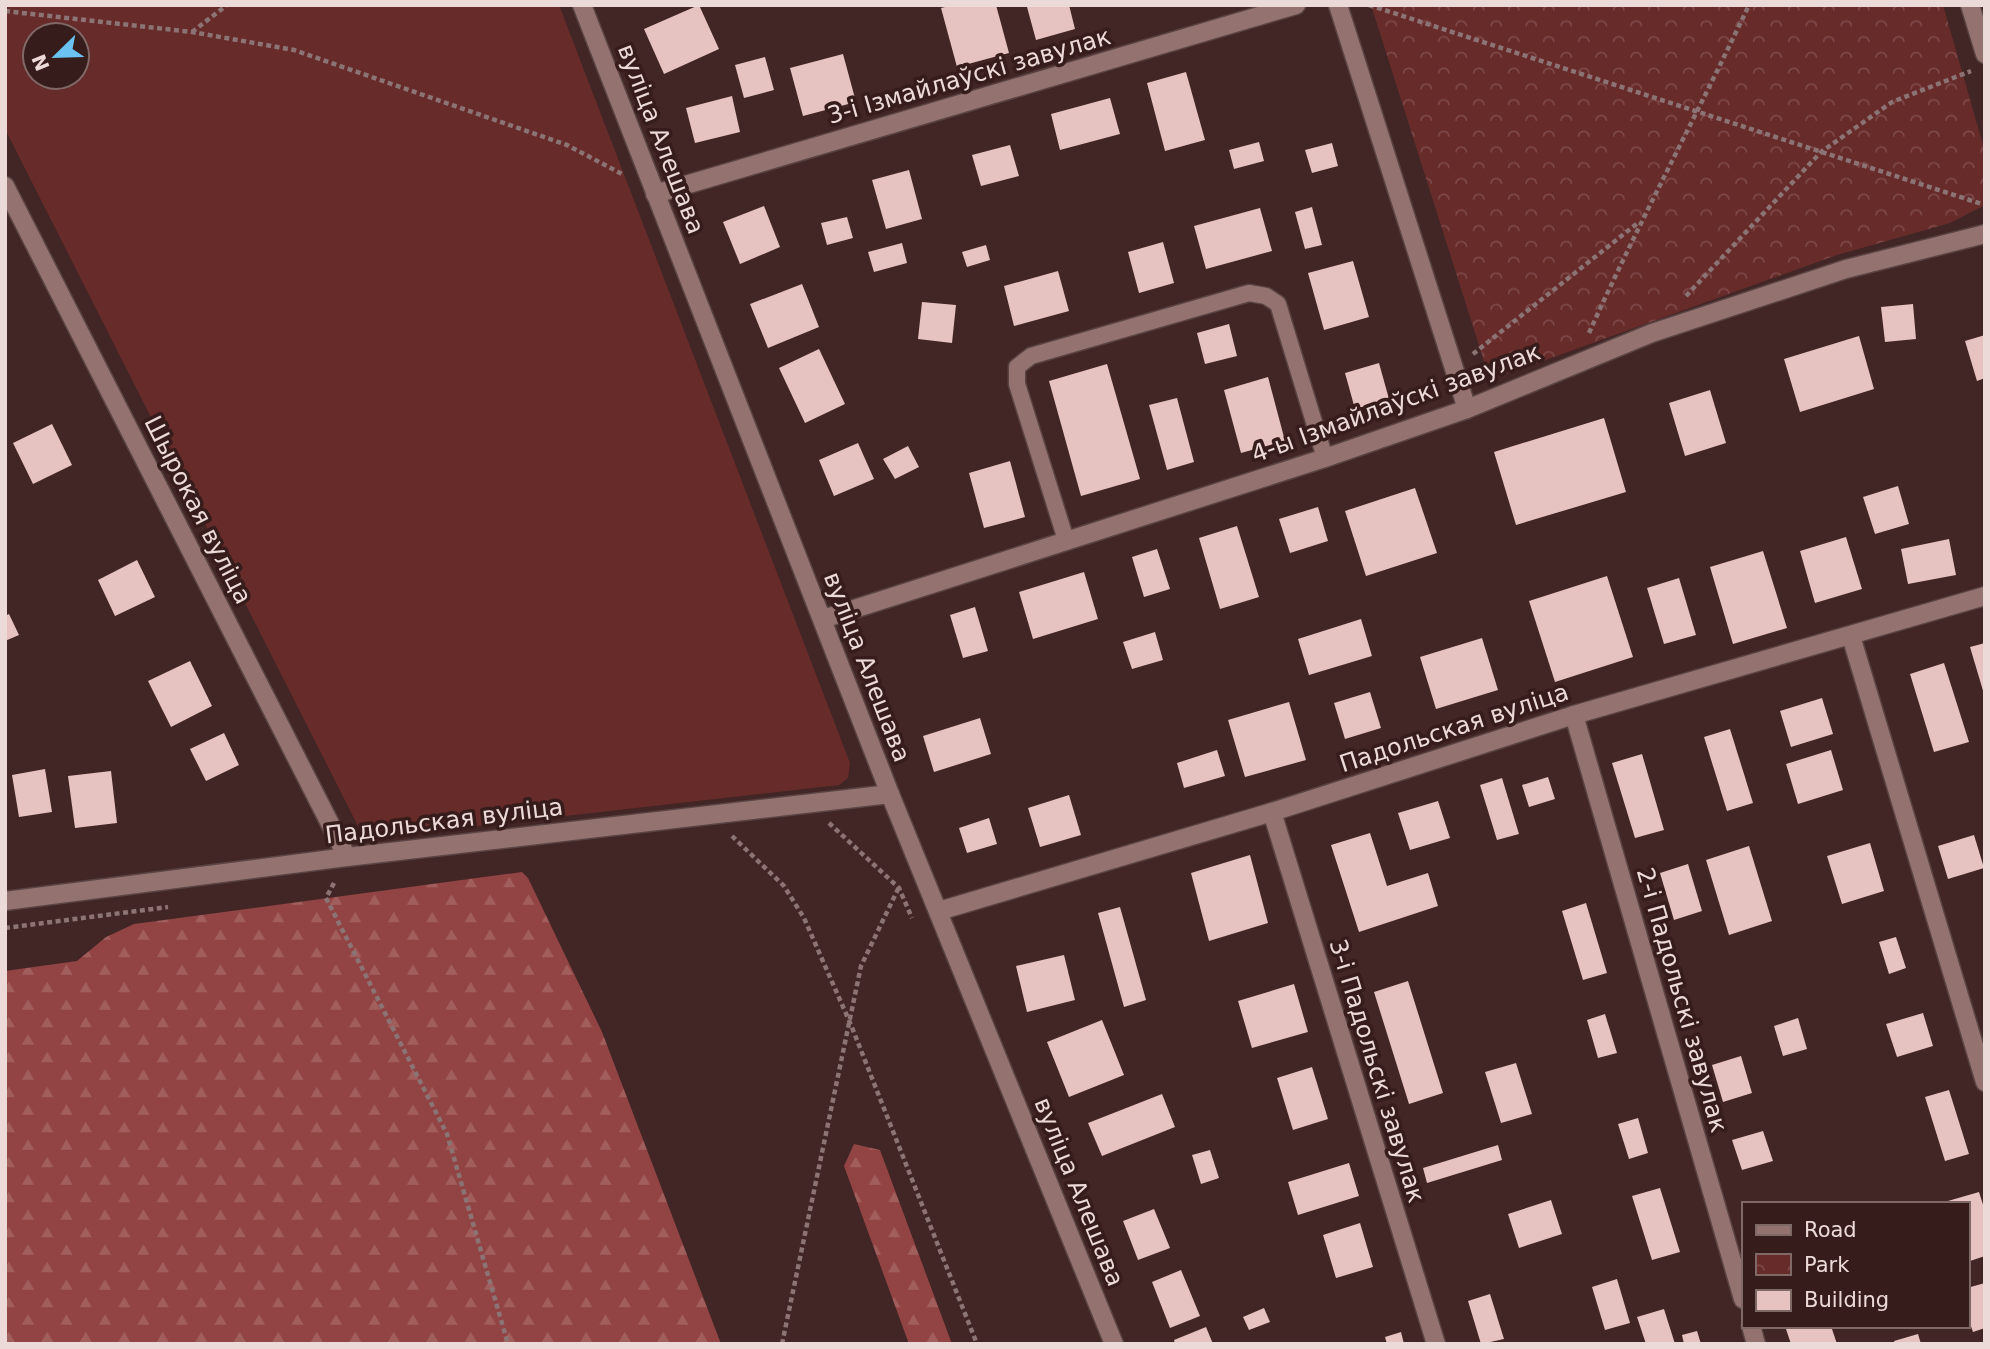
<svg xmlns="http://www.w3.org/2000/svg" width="1990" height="1349" viewBox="0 0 1990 1349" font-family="'DejaVu Sans',sans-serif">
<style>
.grass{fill:#672b2a;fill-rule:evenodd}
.forest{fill:url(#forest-firs)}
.park{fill:url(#park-crowns)}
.building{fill:#e6c2c0}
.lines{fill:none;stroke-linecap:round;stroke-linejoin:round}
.service-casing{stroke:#5a4343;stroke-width:19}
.minor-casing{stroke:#5a4343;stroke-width:21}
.tertiary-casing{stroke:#5a4343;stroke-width:21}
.path{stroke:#8b7473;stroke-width:4.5;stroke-dasharray:5 3.5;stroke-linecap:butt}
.service{stroke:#937270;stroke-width:16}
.minor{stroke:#937270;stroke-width:18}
.tertiary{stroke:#937270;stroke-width:18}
.labels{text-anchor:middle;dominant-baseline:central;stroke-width:7;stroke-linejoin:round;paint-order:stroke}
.street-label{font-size:24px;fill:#ecdad8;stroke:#361d1b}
</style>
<defs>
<pattern id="forest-firs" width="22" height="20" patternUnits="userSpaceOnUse" patternTransform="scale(1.75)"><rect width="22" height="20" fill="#914443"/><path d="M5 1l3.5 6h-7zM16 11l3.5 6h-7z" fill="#a15e5d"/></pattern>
<pattern id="park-crowns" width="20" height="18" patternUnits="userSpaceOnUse" patternTransform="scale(1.75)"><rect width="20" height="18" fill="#672b2a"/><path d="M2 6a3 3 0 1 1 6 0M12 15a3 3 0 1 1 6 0" fill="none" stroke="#7d4948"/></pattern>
</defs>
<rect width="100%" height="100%" fill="#412625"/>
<path class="grass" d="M5,5H559L850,763L848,778L839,785L380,837L360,830L5,129ZM35,35H77V77H35Z"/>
<g class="forest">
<polygon points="522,872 528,878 602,1032 721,1344 5,1344 5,971 77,961 106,937 134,924"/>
<polygon points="854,1144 880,1150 952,1344 909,1344 844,1166"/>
</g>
<polygon class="park" points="1382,5 1943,5 1985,152 1985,205 1950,223 1837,255 1490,380 1372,8"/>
<g class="building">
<polygon points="699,5 719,49 664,74 644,29"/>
<polygon points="953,5 996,5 1009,53 957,67 941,8"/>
<polygon points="1034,5 1069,5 1075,29 1036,40 1027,7"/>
<polygon points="843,54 856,102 803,116 790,68"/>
<polygon points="765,57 774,90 744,98 735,65"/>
<polygon points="1186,72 1205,140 1165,151 1147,83"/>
<polygon points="732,96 740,132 695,143 686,108"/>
<polygon points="1110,98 1120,134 1060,150 1051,114"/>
<polygon points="1259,142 1264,161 1234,169 1229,150"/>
<polygon points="1332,143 1338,166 1312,173 1305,150"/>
<polygon points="1010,145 1019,176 981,186 972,155"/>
<polygon points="909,170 922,219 886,229 872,180"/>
<polygon points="764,206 780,247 740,264 723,222"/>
<polygon points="1312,207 1322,245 1305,249 1295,212"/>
<polygon points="1260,208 1272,251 1206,269 1194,226"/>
<polygon points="847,217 853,238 827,245 821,223"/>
<polygon points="1163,242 1174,283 1139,293 1128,252"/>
<polygon points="902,243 907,263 874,272 868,252"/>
<polygon points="986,245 990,260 967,267 962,252"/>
<polygon points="1353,261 1369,317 1324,330 1308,273"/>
<polygon points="1058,271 1069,311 1014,326 1004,286"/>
<polygon points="802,284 819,327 768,348 750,304"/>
<polygon points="922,302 956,305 952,343 918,339"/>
<polygon points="1913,304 1916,339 1885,342 1881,307"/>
<polygon points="1229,324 1237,356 1205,364 1197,333"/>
<polygon points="1985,335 1985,378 1977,381 1965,341"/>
<polygon points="1859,336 1874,389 1800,412 1784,359"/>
<polygon points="819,349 845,404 805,423 779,368"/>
<polygon points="1379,363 1389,399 1355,409 1345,373"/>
<polygon points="1107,364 1140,479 1081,496 1049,381"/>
<polygon points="1268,377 1285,441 1241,453 1224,390"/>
<polygon points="1710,390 1726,443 1685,456 1669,403"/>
<polygon points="1177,398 1194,462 1167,470 1149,405"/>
<polygon points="1604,418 1626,492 1516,525 1494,452"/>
<polygon points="52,424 72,465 33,484 13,443"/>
<polygon points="858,443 874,479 834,496 819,460"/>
<polygon points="908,446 919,467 895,479 883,459"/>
<polygon points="1010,461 1025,517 984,528 969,473"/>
<polygon points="1898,486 1909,524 1875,534 1863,497"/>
<polygon points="1415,488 1437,553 1366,576 1345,511"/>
<polygon points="1318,507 1328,541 1290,553 1279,519"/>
<polygon points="1237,526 1259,597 1220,609 1199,538"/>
<polygon points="1846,537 1862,589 1815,603 1800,551"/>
<polygon points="1949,539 1956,575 1908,584 1901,549"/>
<polygon points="1157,549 1170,589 1144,597 1132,557"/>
<polygon points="1763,551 1787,628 1733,644 1710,567"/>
<polygon points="137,560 155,597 115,616 98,580"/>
<polygon points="1084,572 1098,619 1033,639 1019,592"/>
<polygon points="1607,576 1633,657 1555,682 1529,601"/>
<polygon points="1679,578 1696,635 1664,644 1647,588"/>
<polygon points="975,607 988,651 963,658 950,615"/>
<polygon points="9,614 19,635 5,641 5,616"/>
<polygon points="1361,619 1372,656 1309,675 1298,639"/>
<polygon points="1155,632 1163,660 1132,669 1123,642"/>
<polygon points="1482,638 1498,690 1436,709 1420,657"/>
<polygon points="1985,643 1985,694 1984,694 1970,647"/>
<polygon points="190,661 212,706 171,727 148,681"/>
<polygon points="1944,663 1969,742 1934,752 1910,674"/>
<polygon points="1370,692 1381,728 1345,739 1334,703"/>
<polygon points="1822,698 1833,734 1791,747 1780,711"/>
<polygon points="1289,702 1306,760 1245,777 1228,720"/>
<polygon points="980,718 991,754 934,772 923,736"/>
<polygon points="1730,729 1753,803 1727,811 1704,737"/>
<polygon points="224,733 239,765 206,781 190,749"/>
<polygon points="1217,750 1225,776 1184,788 1177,763"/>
<polygon points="1831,750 1843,790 1798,804 1786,764"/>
<polygon points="1642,754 1664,830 1635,838 1612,763"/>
<polygon points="45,769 52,812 19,817 12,775"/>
<polygon points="111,771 117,823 75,828 68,776"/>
<polygon points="1548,777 1555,799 1529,807 1522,785"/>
<polygon points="1502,778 1519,834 1497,840 1480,785"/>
<polygon points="1069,795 1081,835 1040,847 1028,808"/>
<polygon points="1438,801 1450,838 1410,850 1398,813"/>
<polygon points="989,818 997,844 967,853 959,828"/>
<polygon points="1370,833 1387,886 1428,873 1438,906 1359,932 1331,845"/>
<polygon points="1974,835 1984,868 1948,879 1938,846"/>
<polygon points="1870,843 1884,891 1842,904 1827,856"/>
<polygon points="1749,846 1772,921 1729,935 1706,860"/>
<polygon points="1250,855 1268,923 1209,941 1191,873"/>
<polygon points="1688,864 1702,911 1674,920 1660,873"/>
<polygon points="1586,903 1607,973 1583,980 1562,911"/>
<polygon points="1120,907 1146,1000 1124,1007 1098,913"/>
<polygon points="1896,937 1906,968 1889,974 1879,942"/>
<polygon points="1064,955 1075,1000 1027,1012 1016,966"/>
<polygon points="1408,981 1443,1093 1409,1104 1374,992"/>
<polygon points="1294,984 1308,1032 1252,1048 1238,1001"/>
<polygon points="1923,1013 1933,1046 1897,1057 1886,1024"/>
<polygon points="1605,1014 1617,1053 1598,1058 1587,1020"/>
<polygon points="1798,1018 1807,1049 1783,1056 1774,1026"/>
<polygon points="1102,1020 1124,1075 1069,1097 1047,1042"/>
<polygon points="1741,1056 1752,1093 1723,1102 1712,1065"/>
<polygon points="1516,1063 1532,1114 1501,1123 1485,1072"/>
<polygon points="1312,1067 1328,1119 1293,1130 1277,1078"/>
<polygon points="1949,1090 1969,1154 1945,1161 1925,1097"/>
<polygon points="1162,1094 1175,1127 1102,1156 1088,1123"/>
<polygon points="1638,1118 1648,1153 1629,1159 1618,1124"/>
<polygon points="1763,1131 1773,1161 1742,1170 1732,1140"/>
<polygon points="1498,1145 1502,1160 1427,1183 1423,1168"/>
<polygon points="1210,1150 1219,1178 1201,1184 1192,1155"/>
<polygon points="1349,1163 1359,1196 1298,1215 1288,1182"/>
<polygon points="1660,1188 1680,1252 1652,1260 1632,1196"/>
<polygon points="1979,1192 1985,1211 1985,1256 1967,1262 1967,1204 1941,1203"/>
<polygon points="1551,1200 1562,1234 1519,1248 1508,1214"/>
<polygon points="1154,1209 1170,1248 1138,1260 1123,1221"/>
<polygon points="1360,1223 1373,1267 1336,1278 1323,1235"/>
<polygon points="1181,1270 1200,1316 1170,1328 1152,1282"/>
<polygon points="1617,1279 1630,1323 1605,1330 1592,1287"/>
<polygon points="1985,1283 1985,1328 1973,1332 1967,1315 1967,1288"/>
<polygon points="1490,1294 1504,1339 1481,1344 1468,1301"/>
<polygon points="1264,1308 1270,1322 1249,1330 1243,1317"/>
<polygon points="1664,1309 1675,1344 1646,1344 1637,1317"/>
<polygon points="1785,1326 1831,1326 1837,1344 1791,1344"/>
<polygon points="1206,1327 1213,1344 1175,1344 1174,1340"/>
<polygon points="1697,1331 1701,1344 1684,1344 1682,1335"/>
<polygon points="1401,1332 1404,1344 1387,1344 1385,1337"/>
<polygon points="1918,1334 1921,1344 1895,1344 1894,1341"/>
</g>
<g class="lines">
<defs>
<polyline id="service" points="1066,540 1017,384 1017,367 1031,356 1249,293 1266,296 1278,304 1325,458"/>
<g id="minor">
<polyline points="582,5 890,794 1114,1344"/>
<polyline points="1338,5 1467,409"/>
<polyline points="5,186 347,857"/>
<polyline points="655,194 1296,5"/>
<polyline points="823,619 1325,458 1467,409 1652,333 1846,269 1985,234"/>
<polyline points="1851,636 1985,1082"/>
<polyline points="1574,715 1743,1299"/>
<polyline points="1272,812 1436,1344"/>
<polyline points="5,901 347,857 890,794"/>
<polyline points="939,911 1272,812 1574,715 1985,596"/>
<polyline points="1751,1326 1756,1344"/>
</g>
<polyline id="tertiary" points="1970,5 1985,54"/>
</defs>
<use href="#service" class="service-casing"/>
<use href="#minor" class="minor-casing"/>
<use href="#tertiary" class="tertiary-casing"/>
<g class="path">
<polyline points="1369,5 1985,205"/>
<polyline points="5,11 192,32 294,50 567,145 622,174"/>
<polyline points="192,32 227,5"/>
<polyline points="1686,296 1821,152 1892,102 1971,71"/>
<path d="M1589,333C1639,222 1697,115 1749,5"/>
<polyline points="1473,354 1639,222"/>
<polyline points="829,823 899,888 912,918"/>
<polyline points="732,836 784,886 804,918 851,1025 977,1344"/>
<polyline points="334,883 326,898 447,1134 508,1344"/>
<polyline points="5,928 168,907"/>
<polyline points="782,1344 861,966 899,887"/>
</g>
<use href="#service" class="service"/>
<use href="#minor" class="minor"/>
<use href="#tertiary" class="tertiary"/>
</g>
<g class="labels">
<g class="street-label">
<text transform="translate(969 76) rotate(-16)">3-і Ізмайлаўскі завулак</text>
<text transform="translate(661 139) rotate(69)">вуліца Алешава</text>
<text transform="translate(1396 403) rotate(-20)">4-ы Ізмайлаўскі завулак</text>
<text transform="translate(198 510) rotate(63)">Шырокая вуліца</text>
<text transform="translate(867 667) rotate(69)">вуліца Алешава</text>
<text transform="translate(1454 728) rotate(-18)">Падольская вуліца</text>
<text transform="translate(444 821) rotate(-7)">Падольская вуліца</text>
<text transform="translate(1682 1000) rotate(74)">2-і Падольскі завулак</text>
<text transform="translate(1377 1071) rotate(73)">3-і Падольскі завулак</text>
<text transform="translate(1079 1192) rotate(68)">вуліца Алешава</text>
</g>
</g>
<rect width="1990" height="1349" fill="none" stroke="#ecdad8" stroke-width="14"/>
<rect x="1742" y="1202" width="228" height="126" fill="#361d1b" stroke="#7f6967" stroke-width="2"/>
<rect x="1756" y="1225" width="35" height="10" fill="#937270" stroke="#7f6967" stroke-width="2"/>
<text x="1804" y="1237" font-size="21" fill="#ecdad8">Road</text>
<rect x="1756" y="1254" width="35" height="21" fill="url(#park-crowns)" stroke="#7f6967" stroke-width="2"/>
<text x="1804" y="1272" font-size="21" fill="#ecdad8">Park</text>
<rect x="1756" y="1290" width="35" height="21" fill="#e6c2c0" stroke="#7f6967" stroke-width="2"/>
<text x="1804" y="1307" font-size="21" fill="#ecdad8">Building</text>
<g transform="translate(56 56) rotate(247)"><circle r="33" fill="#361d1b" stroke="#7f6967" stroke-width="2"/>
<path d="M0-5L12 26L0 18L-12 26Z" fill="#6ac3f1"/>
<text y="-10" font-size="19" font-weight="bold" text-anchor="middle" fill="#ecdad8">N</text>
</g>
</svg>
